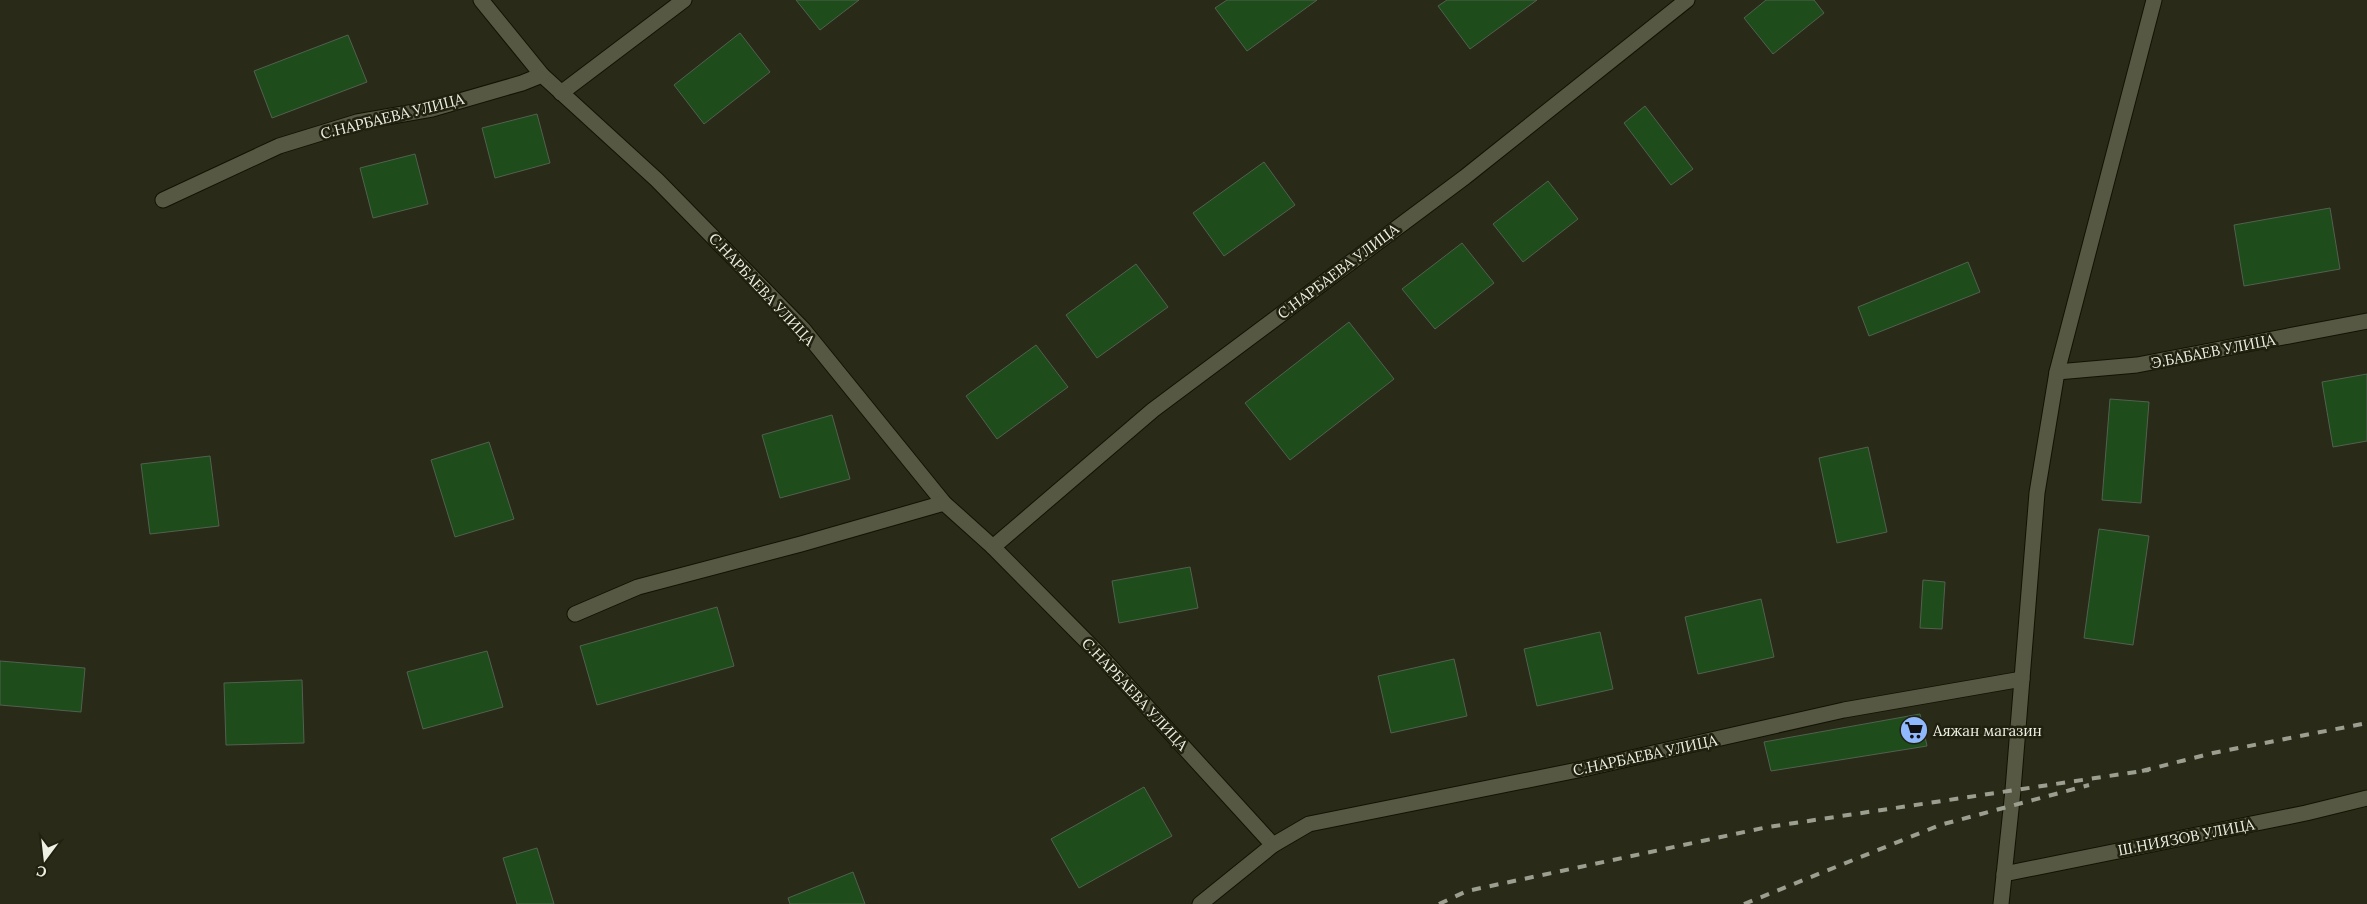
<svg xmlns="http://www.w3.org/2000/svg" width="2367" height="904" viewBox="0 0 2367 904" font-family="Lora,serif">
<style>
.building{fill:#1e4c1a;stroke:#526050}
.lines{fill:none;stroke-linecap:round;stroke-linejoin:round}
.minor-casing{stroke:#121303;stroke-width:17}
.minor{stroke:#565843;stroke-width:15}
.rail{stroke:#9c9e90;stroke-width:4;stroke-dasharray:9 9;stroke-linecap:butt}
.labels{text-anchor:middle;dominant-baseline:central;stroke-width:5;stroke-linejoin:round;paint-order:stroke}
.street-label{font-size:15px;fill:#eef0e4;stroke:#20210f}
.poi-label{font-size:15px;fill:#eef0e4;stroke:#20210f;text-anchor:start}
</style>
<rect width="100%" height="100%" fill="#292b18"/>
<g class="building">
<polygon points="796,0 859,0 820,30"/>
<polygon points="1227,0 1317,0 1247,51 1215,8"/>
<polygon points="1447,0 1537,0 1470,49 1438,6"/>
<polygon points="1766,0 1814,0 1824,13 1773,54 1744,18"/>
<polygon points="740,33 770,72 704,124 674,85"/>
<polygon points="348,35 367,82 272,118 254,71"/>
<polygon points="1645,106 1693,169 1671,185 1624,123"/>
<polygon points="537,114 550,163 495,178 482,128"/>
<polygon points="415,154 428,204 373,218 360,168"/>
<polygon points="1264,162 1295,205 1224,256 1193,213"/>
<polygon points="1548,181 1578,219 1523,262 1493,224"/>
<polygon points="2330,208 2340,269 2244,286 2234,225"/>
<polygon points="1462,243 1494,283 1435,329 1402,289"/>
<polygon points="1968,262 1980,292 1869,336 1858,307"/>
<polygon points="1136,264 1168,307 1097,358 1066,315"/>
<polygon points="1349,322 1394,379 1290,460 1245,403"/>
<polygon points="1036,345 1068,387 997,439 966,396"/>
<polygon points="2367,374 2367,441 2333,447 2322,382"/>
<polygon points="2110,399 2149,402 2141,503 2102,500"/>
<polygon points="832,415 850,479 780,498 762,435"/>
<polygon points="489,442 514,519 455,537 431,460"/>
<polygon points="1868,447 1887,532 1837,543 1819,458"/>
<polygon points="210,456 219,526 150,534 141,464"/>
<polygon points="2099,529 2149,536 2133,645 2084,638"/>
<polygon points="1190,567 1198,608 1119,623 1112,581"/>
<polygon points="1923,580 1945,582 1942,629 1920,628"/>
<polygon points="1761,599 1774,657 1698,674 1685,617"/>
<polygon points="717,607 734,666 597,705 580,646"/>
<polygon points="1600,632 1613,689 1537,706 1524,649"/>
<polygon points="487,651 503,707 423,729 407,672"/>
<polygon points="1454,659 1467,716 1391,733 1378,676"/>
<polygon points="0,661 85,668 81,712 0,705"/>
<polygon points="302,680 304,743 226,745 224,683"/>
<polygon points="1920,714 1927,746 1771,771 1764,742"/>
<polygon points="1144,787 1172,836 1079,888 1051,839"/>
<polygon points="537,848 554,904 517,904 503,858"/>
<polygon points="853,872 865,904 790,904 788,898"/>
</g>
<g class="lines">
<defs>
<g id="minor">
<polyline points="481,0 542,75 657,180 803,329 944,503 993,547 1097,652 1273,845"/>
<polyline points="561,93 684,0"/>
<polyline points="163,200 279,146 357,122 432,109 522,83 542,75"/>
<polyline points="2057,372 2137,365 2367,321"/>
<polyline points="993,547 1153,410 1465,177 1687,0"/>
<polyline points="575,614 638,587 801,544 944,503"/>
<polyline points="2004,874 2306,813 2367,798"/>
<polyline points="1200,904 1273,845 1309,824 1583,769 1844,710 2022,679"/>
<polyline points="2001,904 2013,790 2037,493 2057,372 2154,0"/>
</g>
</defs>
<use href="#minor" class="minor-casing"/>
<use href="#minor" class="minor"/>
<g class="rail">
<polyline points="2142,771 2213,753 2367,723"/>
<polyline points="1439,904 1467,891 1768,827 2149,770"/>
<polyline points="1744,904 1940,825 2089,785"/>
</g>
</g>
<defs>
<symbol id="supermarket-disc" viewBox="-11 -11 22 22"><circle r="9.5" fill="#90b8fd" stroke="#20210f"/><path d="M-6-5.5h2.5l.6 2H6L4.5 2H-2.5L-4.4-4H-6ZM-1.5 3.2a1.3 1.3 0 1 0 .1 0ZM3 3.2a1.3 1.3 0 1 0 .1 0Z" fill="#111"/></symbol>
</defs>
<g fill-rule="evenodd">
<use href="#supermarket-disc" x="1898" y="714" width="32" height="32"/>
</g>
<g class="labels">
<g class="street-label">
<text transform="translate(392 116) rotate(-14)">С.НАРБАЕВА УЛИЦА</text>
<text transform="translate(1338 271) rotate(-37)">С.НАРБАЕВА УЛИЦА</text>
<text transform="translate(762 289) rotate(47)">С.НАРБАЕВА УЛИЦА</text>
<text transform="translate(2213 351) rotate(-11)">Э.БАБАЕВ УЛИЦА</text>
<text transform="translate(1135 694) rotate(47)">С.НАРБАЕВА УЛИЦА</text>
<text transform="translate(1645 755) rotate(-12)">С.НАРБАЕВА УЛИЦА</text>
<text transform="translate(2186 837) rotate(-11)">Ш.НИЯЗОВ УЛИЦА</text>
</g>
<g class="poi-label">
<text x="1933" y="730">Аяжан магазин</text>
</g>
</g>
<g transform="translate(45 859) rotate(195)" stroke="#20210f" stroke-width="4" paint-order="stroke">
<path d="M0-4L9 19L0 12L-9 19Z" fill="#eef0e4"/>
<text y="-8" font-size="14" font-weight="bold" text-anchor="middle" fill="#eef0e4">С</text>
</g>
</svg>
